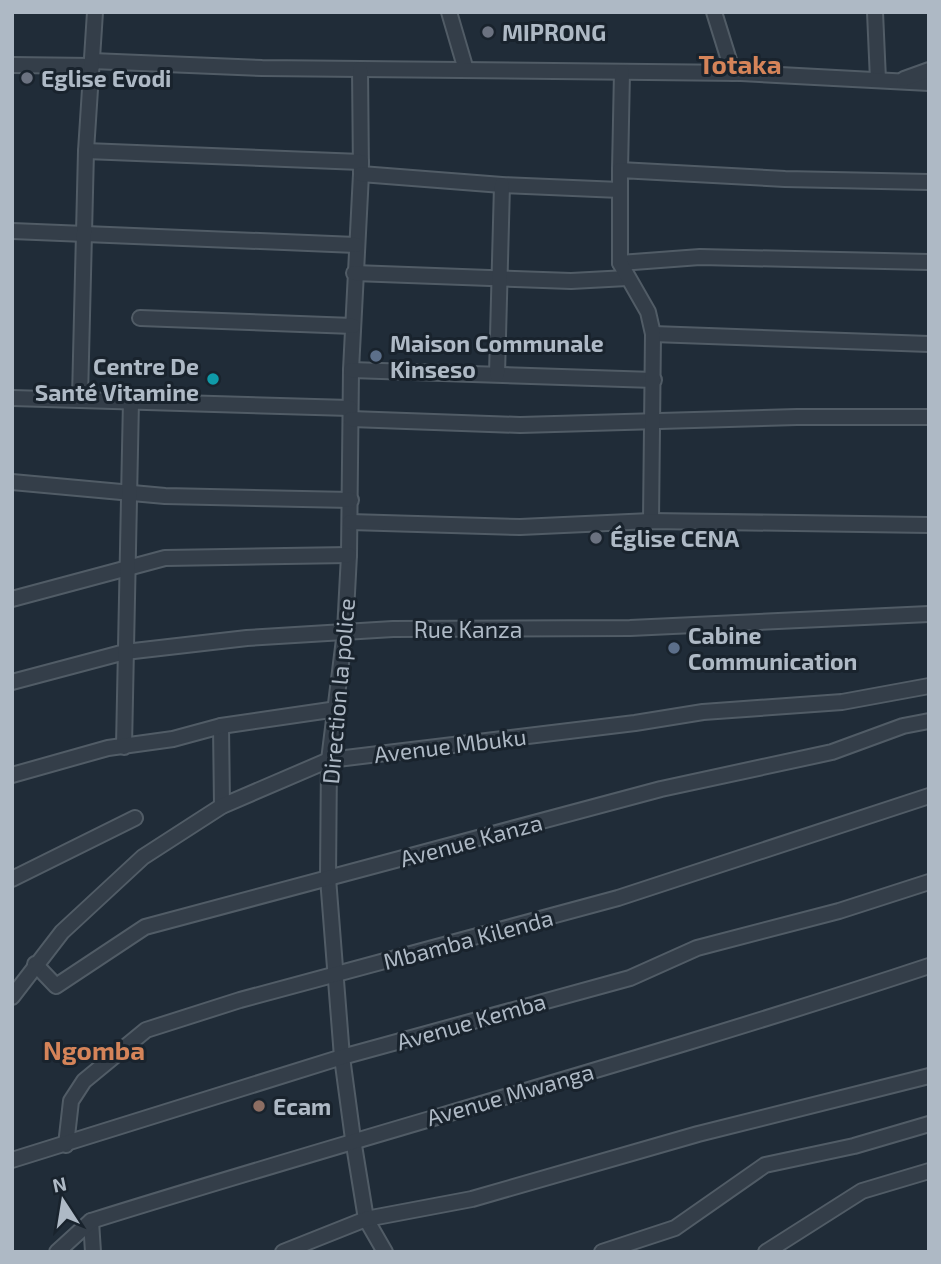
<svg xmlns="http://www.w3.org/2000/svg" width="941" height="1264" viewBox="0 0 941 1264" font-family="'Exo 2',sans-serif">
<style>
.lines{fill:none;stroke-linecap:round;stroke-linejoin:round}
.minor-casing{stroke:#515c66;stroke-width:18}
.minor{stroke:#343e49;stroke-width:14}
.worship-dot{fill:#6b7280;stroke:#19232d;stroke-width:2.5}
.service-dot{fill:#5c6f8a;stroke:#19232d;stroke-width:2.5}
.culture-dot{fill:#0f9aa8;stroke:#19232d;stroke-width:2.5}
.education-dot{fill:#8d6e63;stroke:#19232d;stroke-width:2.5}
.labels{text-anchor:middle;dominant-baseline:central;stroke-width:6;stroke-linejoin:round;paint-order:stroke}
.poi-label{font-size:23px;font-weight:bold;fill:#aeb9c5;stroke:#19232d;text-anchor:start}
.street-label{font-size:23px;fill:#aeb9c5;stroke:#19232d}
.quarter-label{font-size:26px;font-weight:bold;fill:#d58459;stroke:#19232d}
</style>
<rect width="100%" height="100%" fill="#202c38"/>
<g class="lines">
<defs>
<g id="minor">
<polyline points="449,12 466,70"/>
<polyline points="714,12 733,73"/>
<polyline points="875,12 878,80"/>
<polyline points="92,61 262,68 741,73 929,83"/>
<polyline points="12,65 92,66"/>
<polyline points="360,69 361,174 351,370 349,555 345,631 329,760 328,878 342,1057 353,1139 366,1219 385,1252"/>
<polyline points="904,79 929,70"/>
<polyline points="86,151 361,162"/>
<polyline points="620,170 622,72"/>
<polyline points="361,174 502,185 620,190"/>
<polyline points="12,231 356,245"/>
<polyline points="620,263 700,257 929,262"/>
<polyline points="354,273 571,281 627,278"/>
<polyline points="140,318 353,326"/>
<polyline points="653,334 929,344"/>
<polyline points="351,370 654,380"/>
<polyline points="497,374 502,185"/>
<polyline points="12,398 350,408"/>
<polyline points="80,398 86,151 95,12"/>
<polyline points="351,419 520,425 797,417 929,417"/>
<polyline points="12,482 165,496 351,500"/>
<polyline points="651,521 653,334 648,312 620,263 620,170 785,179 929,182"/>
<polyline points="350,522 520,527 651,521 929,525"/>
<polyline points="12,599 165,558 349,555"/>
<polyline points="12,682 125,652 247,638 393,629 630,628 929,614"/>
<polyline points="221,726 222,806"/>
<polyline points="124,747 131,400"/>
<polyline points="12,775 108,748 173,739 221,726 337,709"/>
<polyline points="12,879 135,818"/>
<polyline points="35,964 56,986 145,927 661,789 832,752 903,726 929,721"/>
<polyline points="12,997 62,932 143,857 222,806 329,760 635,723 703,712 842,702 929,686"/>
<polyline points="66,1145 71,1101 84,1081 146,1030 240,1000 618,898 929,796"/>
<polyline points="12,1160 342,1057 630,978 697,948 839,911 929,882"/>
<polyline points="91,1221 93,1252"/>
<path d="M57,1252L91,1221C369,1134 652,1058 929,966"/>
<polyline points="283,1252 366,1219 472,1199 698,1134 929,1076"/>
<polyline points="602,1252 675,1228 765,1165 854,1146 929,1124"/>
<polyline points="766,1252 862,1191 929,1171"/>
</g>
</defs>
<use href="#minor" class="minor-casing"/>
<use href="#minor" class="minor"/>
</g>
<g class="worship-dot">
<circle cx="488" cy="32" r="7"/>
<circle cx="27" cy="78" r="7"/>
<circle cx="596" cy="538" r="7"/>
</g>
<g class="service-dot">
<circle cx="376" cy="356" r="7"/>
<circle cx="674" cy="648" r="7"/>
</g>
<circle class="culture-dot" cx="213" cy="379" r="7"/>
<circle class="education-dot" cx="259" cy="1106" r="7"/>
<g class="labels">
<g class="poi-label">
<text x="502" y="32">MIPRONG</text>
<text x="41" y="78">Eglise Evodi</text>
<text x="390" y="343">Maison Communale<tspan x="390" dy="26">Kinseso</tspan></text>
<text x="199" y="366" text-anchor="end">Centre De<tspan x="199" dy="26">Santé Vitamine</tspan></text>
<text x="610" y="538">Église CENA</text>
<text x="688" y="635">Cabine<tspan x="688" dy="26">Communication</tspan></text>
<text x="273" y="1106">Ecam</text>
</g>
<g class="street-label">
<text x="468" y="629">Rue Kanza</text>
<text transform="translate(338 691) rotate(-85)">Direction la police</text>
<text transform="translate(450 745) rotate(-7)">Avenue Mbuku</text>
<text transform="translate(471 840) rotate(-15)">Avenue Kanza</text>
<text transform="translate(468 939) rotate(-15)">Mbamba Kilenda</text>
<text transform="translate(471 1021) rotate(-16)">Avenue Kemba</text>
<text transform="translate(510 1094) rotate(-16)">Avenue Mwanga</text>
</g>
<g class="quarter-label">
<text x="740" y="63">Totaka</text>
<text x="94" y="1049">Ngomba</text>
</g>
</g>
<rect width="941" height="1264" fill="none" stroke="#aeb9c5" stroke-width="28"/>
<g transform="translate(63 1201) rotate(348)" stroke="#19232d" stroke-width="5" paint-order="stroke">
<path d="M0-5L12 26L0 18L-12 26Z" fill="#aeb9c5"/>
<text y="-10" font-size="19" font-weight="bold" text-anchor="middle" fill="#aeb9c5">N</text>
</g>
</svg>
